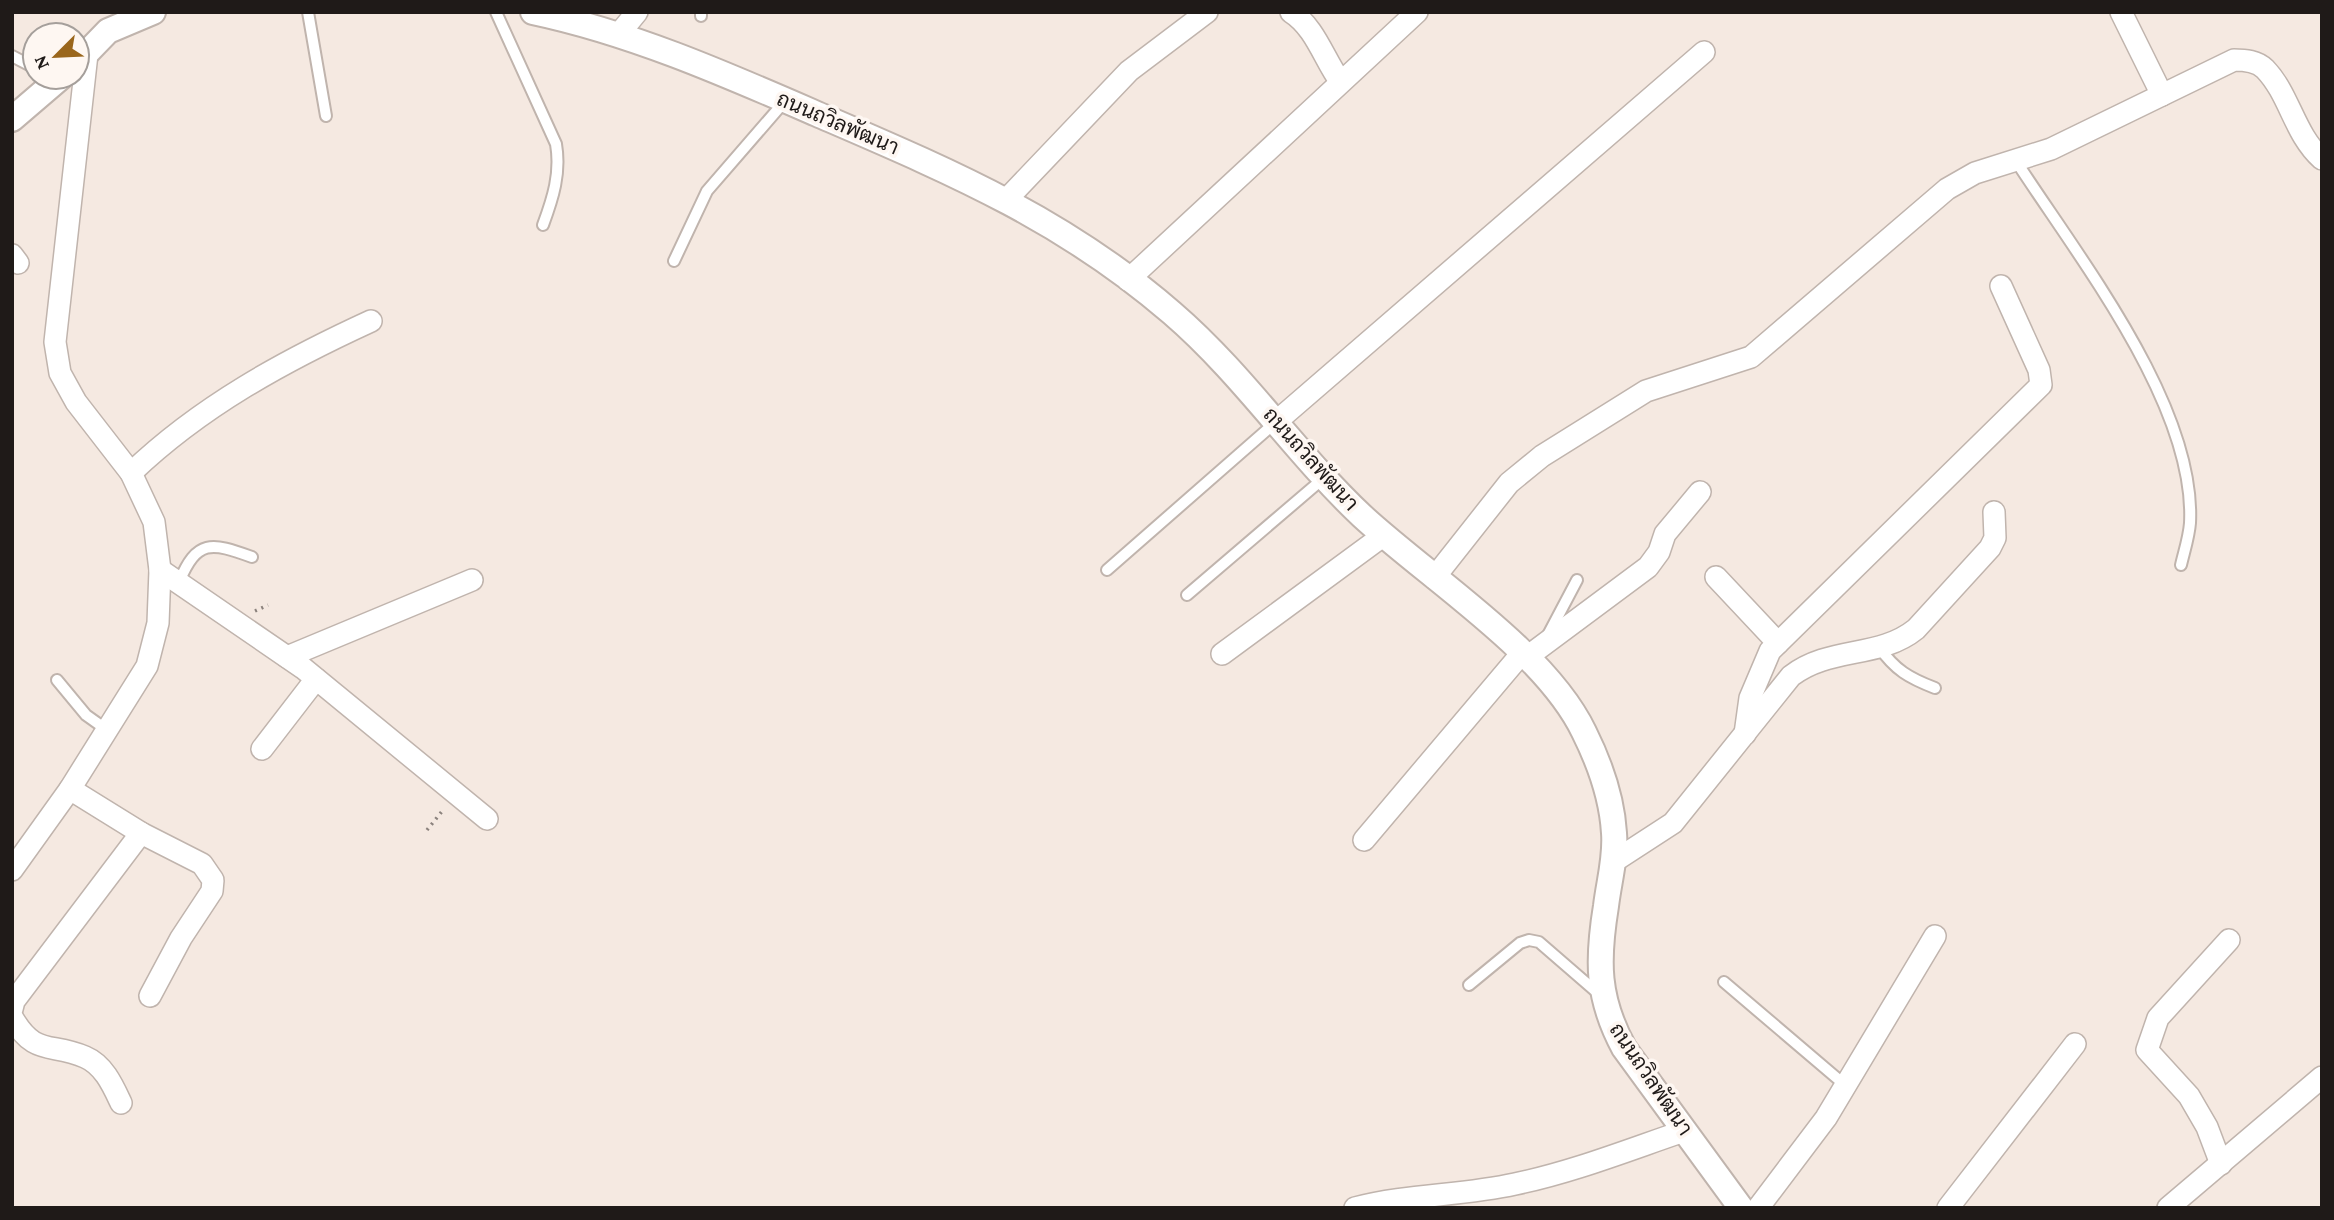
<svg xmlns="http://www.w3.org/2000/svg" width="2334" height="1220" viewBox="0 0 2334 1220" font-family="'Crimson Pro',Sarabun,serif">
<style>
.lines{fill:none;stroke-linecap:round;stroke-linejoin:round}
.service-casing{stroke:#c0b4ad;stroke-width:14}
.minor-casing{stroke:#c0b4ad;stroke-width:24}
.tertiary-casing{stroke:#c0b4ad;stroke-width:28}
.path{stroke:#8b827d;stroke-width:3.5;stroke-dasharray:2 5;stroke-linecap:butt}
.service{stroke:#fff;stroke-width:10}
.minor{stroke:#fff;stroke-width:21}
.tertiary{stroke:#fff;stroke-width:24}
.labels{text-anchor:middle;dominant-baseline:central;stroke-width:7;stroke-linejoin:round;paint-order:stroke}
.street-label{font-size:21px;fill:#1f1a18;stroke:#fef7f2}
</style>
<rect width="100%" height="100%" fill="#f5e9e1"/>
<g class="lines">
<defs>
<g id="service">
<polyline points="308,12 326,116"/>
<path d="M496,12L556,144C561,173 553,198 543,225"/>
<polyline points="701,12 701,16"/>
<polyline points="12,56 35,68"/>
<path d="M2016,161C2078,257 2196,405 2190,523C2189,537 2184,552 2181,565"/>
<polyline points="674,261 707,191 785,101"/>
<polyline points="1107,570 1276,422"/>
<path d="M179,582C197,539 211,542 252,557"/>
<polyline points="1187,595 1325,477"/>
<polyline points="1548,635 1577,580"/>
<path d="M1879,647C1895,670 1909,678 1935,688"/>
<polyline points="57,680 86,715 107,730"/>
<polyline points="1724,982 1845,1085"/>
<polyline points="1469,985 1520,943 1529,940 1539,942 1599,994"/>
</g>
<g id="minor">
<path d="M1291,12C1315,27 1324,59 1340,81"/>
<polyline points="2121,12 2162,95"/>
<polyline points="619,34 637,12"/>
<polyline points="1007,199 1129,71 1207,12"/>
<polyline points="12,255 18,263"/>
<polyline points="1128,280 1417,12"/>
<polyline points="1277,421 1704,52"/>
<path d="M131,473C201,406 284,361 371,321"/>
<polyline points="160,570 303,668 487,819"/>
<polyline points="1716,577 1778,643"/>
<path d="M1434,578L1509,483L1542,456L1646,391L1751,357L1947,189L1975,173L2051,149L2234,60C2245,60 2257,61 2265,69C2290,95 2294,134 2322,159"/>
<polyline points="1222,654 1384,535"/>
<polyline points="287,657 472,580"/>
<polyline points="1527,657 1648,567 1659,552 1665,534 1700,492"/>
<polyline points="1745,734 1750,698 1770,651 2041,385 2039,370 2001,286"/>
<polyline points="262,749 316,679"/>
<polyline points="70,789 141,833 202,864 213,880 212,891 181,938 150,996"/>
<polyline points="1364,840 1522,653"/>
<path d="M1613,862L1673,823L1791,676C1830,646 1879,659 1916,629L1990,548L1995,538L1994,512"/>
<polyline points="12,870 70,789 147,666 158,623 160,570 154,522 131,473 76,402 60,373 55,342 87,54"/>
<polyline points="12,1009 14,1001 141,833"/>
<path d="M12,1017C35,1057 50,1042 85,1057C104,1065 113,1086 121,1103"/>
<polyline points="2221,1164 2207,1127 2189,1096 2147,1050 2158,1018 2229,940"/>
<path d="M1355,1208C1408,1194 1462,1196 1515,1184C1573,1172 1628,1150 1684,1131"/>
<polyline points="1758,1208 1826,1118 1935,936"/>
<polyline points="1948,1208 2075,1044"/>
<polyline points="2168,1208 2322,1077"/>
</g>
<g id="tertiary">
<path d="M533,12C632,33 725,74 817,114C949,171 1062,218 1172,313C1243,374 1295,453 1362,516C1429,578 1545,651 1584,732C1599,762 1612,798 1614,833C1616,858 1609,881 1606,906C1597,961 1597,998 1624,1048L1741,1208"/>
<polyline points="77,63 108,31 153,12"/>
<polyline points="12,119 61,77"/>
</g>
</defs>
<use href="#service" class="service-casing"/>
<use href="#minor" class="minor-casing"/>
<use href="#tertiary" class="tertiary-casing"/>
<g class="path">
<polyline points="255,611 268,605"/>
<polyline points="427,830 443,810"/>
</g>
<use href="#service" class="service"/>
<use href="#minor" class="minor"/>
<use href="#tertiary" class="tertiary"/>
</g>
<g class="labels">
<g class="street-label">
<text transform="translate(838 123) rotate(23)">ถนนถวิลพัฒนา</text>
<text transform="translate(1311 459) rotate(48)">ถนนถวิลพัฒนา</text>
<text transform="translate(1651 1079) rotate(56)">ถนนถวิลพัฒนา</text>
</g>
</g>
<rect width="2334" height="1220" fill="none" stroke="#1f1a18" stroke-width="28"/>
<g transform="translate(56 56) rotate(246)"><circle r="33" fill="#fef7f2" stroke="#a59f9b" stroke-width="2"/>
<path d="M0-5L12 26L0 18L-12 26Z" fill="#9a661c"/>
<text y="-10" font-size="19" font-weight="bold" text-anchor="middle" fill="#1f1a18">N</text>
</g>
</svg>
